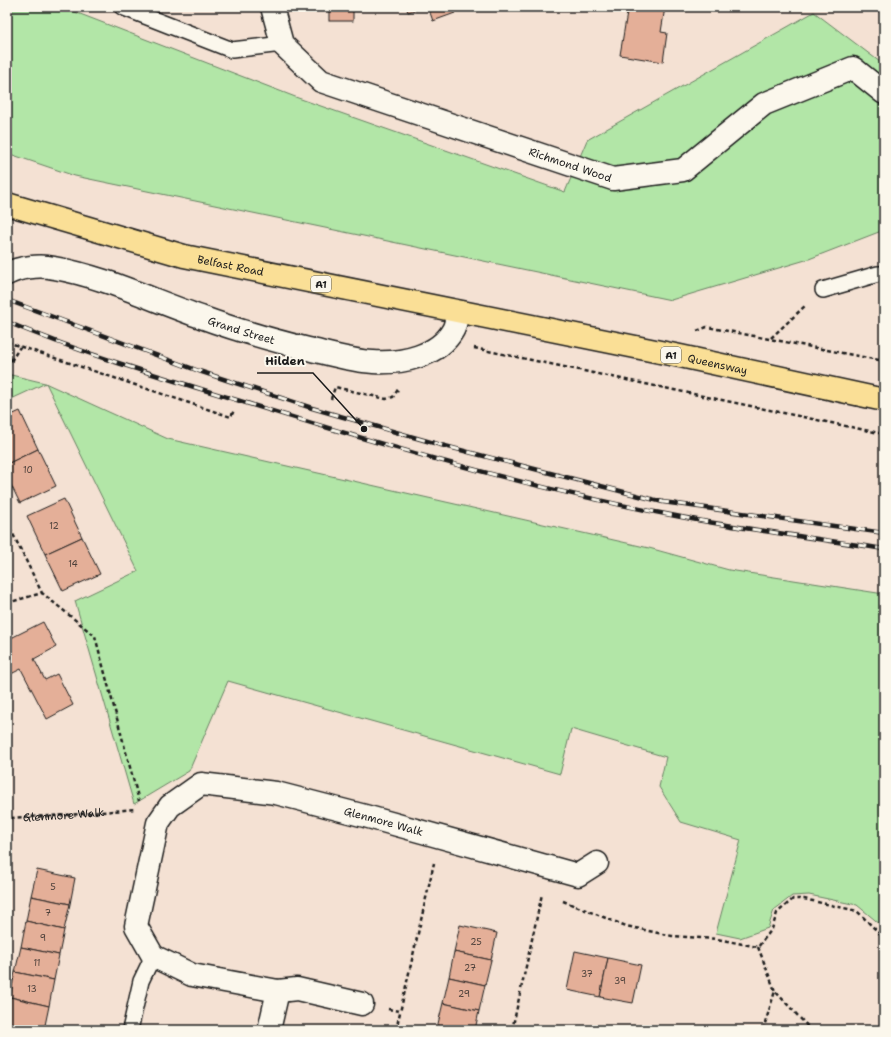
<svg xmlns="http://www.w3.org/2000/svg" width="891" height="1037" viewBox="0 0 891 1037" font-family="'Shantell Sans',sans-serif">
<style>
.green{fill:#b2e6a7;stroke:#678162}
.building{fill:#e4af98;stroke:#1c1c1c}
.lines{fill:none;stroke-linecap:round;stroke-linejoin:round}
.service-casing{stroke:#1c1c1c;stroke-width:18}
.minor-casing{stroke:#1c1c1c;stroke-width:25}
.trunk-casing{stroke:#1c1c1c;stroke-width:25}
.path{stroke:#1c1c1c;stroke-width:2.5;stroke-dasharray:4 3;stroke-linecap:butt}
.service{stroke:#fbf7ec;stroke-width:15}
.minor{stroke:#fbf7ec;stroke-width:22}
.trunk{stroke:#fadf96;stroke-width:22}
.rail-casing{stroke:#1c1c1c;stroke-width:4.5}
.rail{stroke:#fbf7ec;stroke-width:3;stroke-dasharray:9;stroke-linecap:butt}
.labels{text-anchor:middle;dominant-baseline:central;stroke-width:4;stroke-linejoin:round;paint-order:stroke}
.number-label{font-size:9px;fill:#4e413b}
.shield{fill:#fbf7ec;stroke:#5f5e5a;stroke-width:1}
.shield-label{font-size:10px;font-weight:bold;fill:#1c1c1c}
.street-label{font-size:11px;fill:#1c1c1c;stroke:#fbf7ec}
.leader{fill:none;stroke:#1c1c1c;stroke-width:1.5}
.callout-dot{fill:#1c1c1c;stroke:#fbf7ec;stroke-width:1.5}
.callout-label{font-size:12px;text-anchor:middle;font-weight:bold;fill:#1c1c1c;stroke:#fbf7ec;stroke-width:4;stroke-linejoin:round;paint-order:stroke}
</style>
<rect width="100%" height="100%" fill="#f4e1d3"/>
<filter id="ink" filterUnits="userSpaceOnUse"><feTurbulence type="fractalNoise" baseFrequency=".025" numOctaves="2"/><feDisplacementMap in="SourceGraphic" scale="8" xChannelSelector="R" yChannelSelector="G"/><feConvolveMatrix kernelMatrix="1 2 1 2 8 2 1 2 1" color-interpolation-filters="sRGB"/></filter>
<g filter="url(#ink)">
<g class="green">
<polygon points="7,7 62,7 298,98 565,192 587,140 814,12 884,65 884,230 809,259 671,300 75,176 7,153"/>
<polygon points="7,374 45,383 168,439 649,548 729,570 884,594 884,915 881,925 857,905 809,895 792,896 774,910 768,928 740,938 716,933 741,840 681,822 659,787 666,757 571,729 560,774 228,681 189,771 134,804 75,601 138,571 46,383 7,401"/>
</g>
<g class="building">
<rect x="329" y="7" width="24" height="14"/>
<polygon points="406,7 425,7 408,12"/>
<polygon points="428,7 453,7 455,13 433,21"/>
<polygon points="628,7 665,7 661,32 667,33 663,62 620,55"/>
<polygon points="20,411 38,449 7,464 7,417"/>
<polygon points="38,449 56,486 20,503 7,477 7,464"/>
<polygon points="64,499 82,537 45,554 27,516"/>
<polygon points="82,537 100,574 63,591 45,554"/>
<polygon points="43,622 56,647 34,659 45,680 57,674 73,705 47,719 21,669 7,676 7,640"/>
<polygon points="37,870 75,878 70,904 31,896"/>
<polygon points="31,896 70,904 64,930 26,921"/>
<polygon points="26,921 64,930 59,955 21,947"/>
<polygon points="460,925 497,933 491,960 454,952"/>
<polygon points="21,947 59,955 54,980 15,972"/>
<polygon points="575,951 608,958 600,997 567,990"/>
<polygon points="454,952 491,960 485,985 449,977"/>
<polygon points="608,958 641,965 633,1003 600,997"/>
<polygon points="15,972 54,980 49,1006 10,997"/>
<polygon points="449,977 485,985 479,1011 443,1003"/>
<polygon points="10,997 49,1006 44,1030 7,1023"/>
<polygon points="443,1003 479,1011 475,1030 446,1030 437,1028"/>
</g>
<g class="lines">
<defs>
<g id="service">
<polyline points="122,7 232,50 282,44"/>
<polyline points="823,290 878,274 884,274"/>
<polyline points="130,1030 141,981 153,956"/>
</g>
<g id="minor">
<path id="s2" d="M272,7L282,44L321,81L613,179L683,170L764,104L853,68L884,93"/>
<path id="s3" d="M7,274C19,267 40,265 54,268C103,276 154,301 201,317C236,330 272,340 308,349C329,354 352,361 373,362C401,364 439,356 453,330C456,325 456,317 458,312"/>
<path id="s4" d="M362,1004L297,989L278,991L192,975L153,956L136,926L158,823L170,806L201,784L276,793L365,816L578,875L597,863"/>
<polyline points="269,1030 278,991"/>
</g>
<g id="trunk">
<path id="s5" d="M7,204L184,256L680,356L884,400"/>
</g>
</defs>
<use href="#service" class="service-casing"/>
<use href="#minor" class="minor-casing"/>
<use href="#trunk" class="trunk-casing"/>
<g class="path">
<polyline points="697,331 707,327 884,361"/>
<polyline points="771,338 806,305"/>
<polyline points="7,342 231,417 234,410"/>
<polyline points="474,348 884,434"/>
<polyline points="7,367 20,347"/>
<polyline points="331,399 335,387 386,399 393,397 399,388"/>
<polyline points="7,522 42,593"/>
<polyline points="7,603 42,593 95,636 139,801"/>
<path id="s1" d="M7,813L9,818L68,815L135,809"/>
<polyline points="7,827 9,818"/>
<polyline points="563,901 626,926 672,936 717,939 758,947 772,929 777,913 793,899 804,899 857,911 884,938"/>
<polyline points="758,947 775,991 811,1030"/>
<polyline points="388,1009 400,1011"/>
<polyline points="396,1030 434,863"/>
<polyline points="512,1030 542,894"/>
<polyline points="763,1030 775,991"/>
</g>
<use href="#service" class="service"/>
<use href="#minor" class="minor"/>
<use href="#trunk" class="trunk"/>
<defs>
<g id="rail">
<polyline points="7,300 199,371 312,408 441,445 663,502 884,533"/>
<path d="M7,322C83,354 162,377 240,401C385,446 532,489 681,517C748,530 816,538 884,549"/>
</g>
</defs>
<use href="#rail" class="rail-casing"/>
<use href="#rail" class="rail"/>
</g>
</g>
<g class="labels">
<g class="number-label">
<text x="28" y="470">10</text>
<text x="54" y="526">12</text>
<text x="73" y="564">14</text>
<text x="53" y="887">5</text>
<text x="48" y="913">7</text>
<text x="43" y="938">9</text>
<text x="476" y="942">25</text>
<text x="37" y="963">11</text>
<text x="470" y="968">27</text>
<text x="587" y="974">37</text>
<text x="620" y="981">39</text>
<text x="32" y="989">13</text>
<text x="464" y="994">29</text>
</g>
<g class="shield">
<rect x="311" y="276" width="20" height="16" rx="3"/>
<rect x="661" y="347" width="20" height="16" rx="3"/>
</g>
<g class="shield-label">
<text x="321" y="284">A1</text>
<text x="671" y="355">A1</text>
</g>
<g class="street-label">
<text stroke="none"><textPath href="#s2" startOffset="355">Richmond Wood</textPath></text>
<text stroke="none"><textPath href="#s5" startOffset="232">Belfast Road</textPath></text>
<text stroke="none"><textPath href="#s3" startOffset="246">Grand Street</textPath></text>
<text stroke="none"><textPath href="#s5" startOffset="729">Queensway</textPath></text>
<text stroke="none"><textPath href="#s1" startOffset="60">Glenmore Walk</textPath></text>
<text stroke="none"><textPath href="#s4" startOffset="602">Glenmore Walk</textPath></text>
</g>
</g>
<path class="leader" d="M364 429L313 373H257"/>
<circle class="callout-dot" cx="364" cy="429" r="4"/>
<g class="callout-label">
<text x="285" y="365">Hilden</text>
</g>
<rect width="891" height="1037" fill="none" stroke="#fbf7ec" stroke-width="24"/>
<rect x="12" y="12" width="867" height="1013" fill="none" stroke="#1c1c1c" stroke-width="1.5" filter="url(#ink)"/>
</svg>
